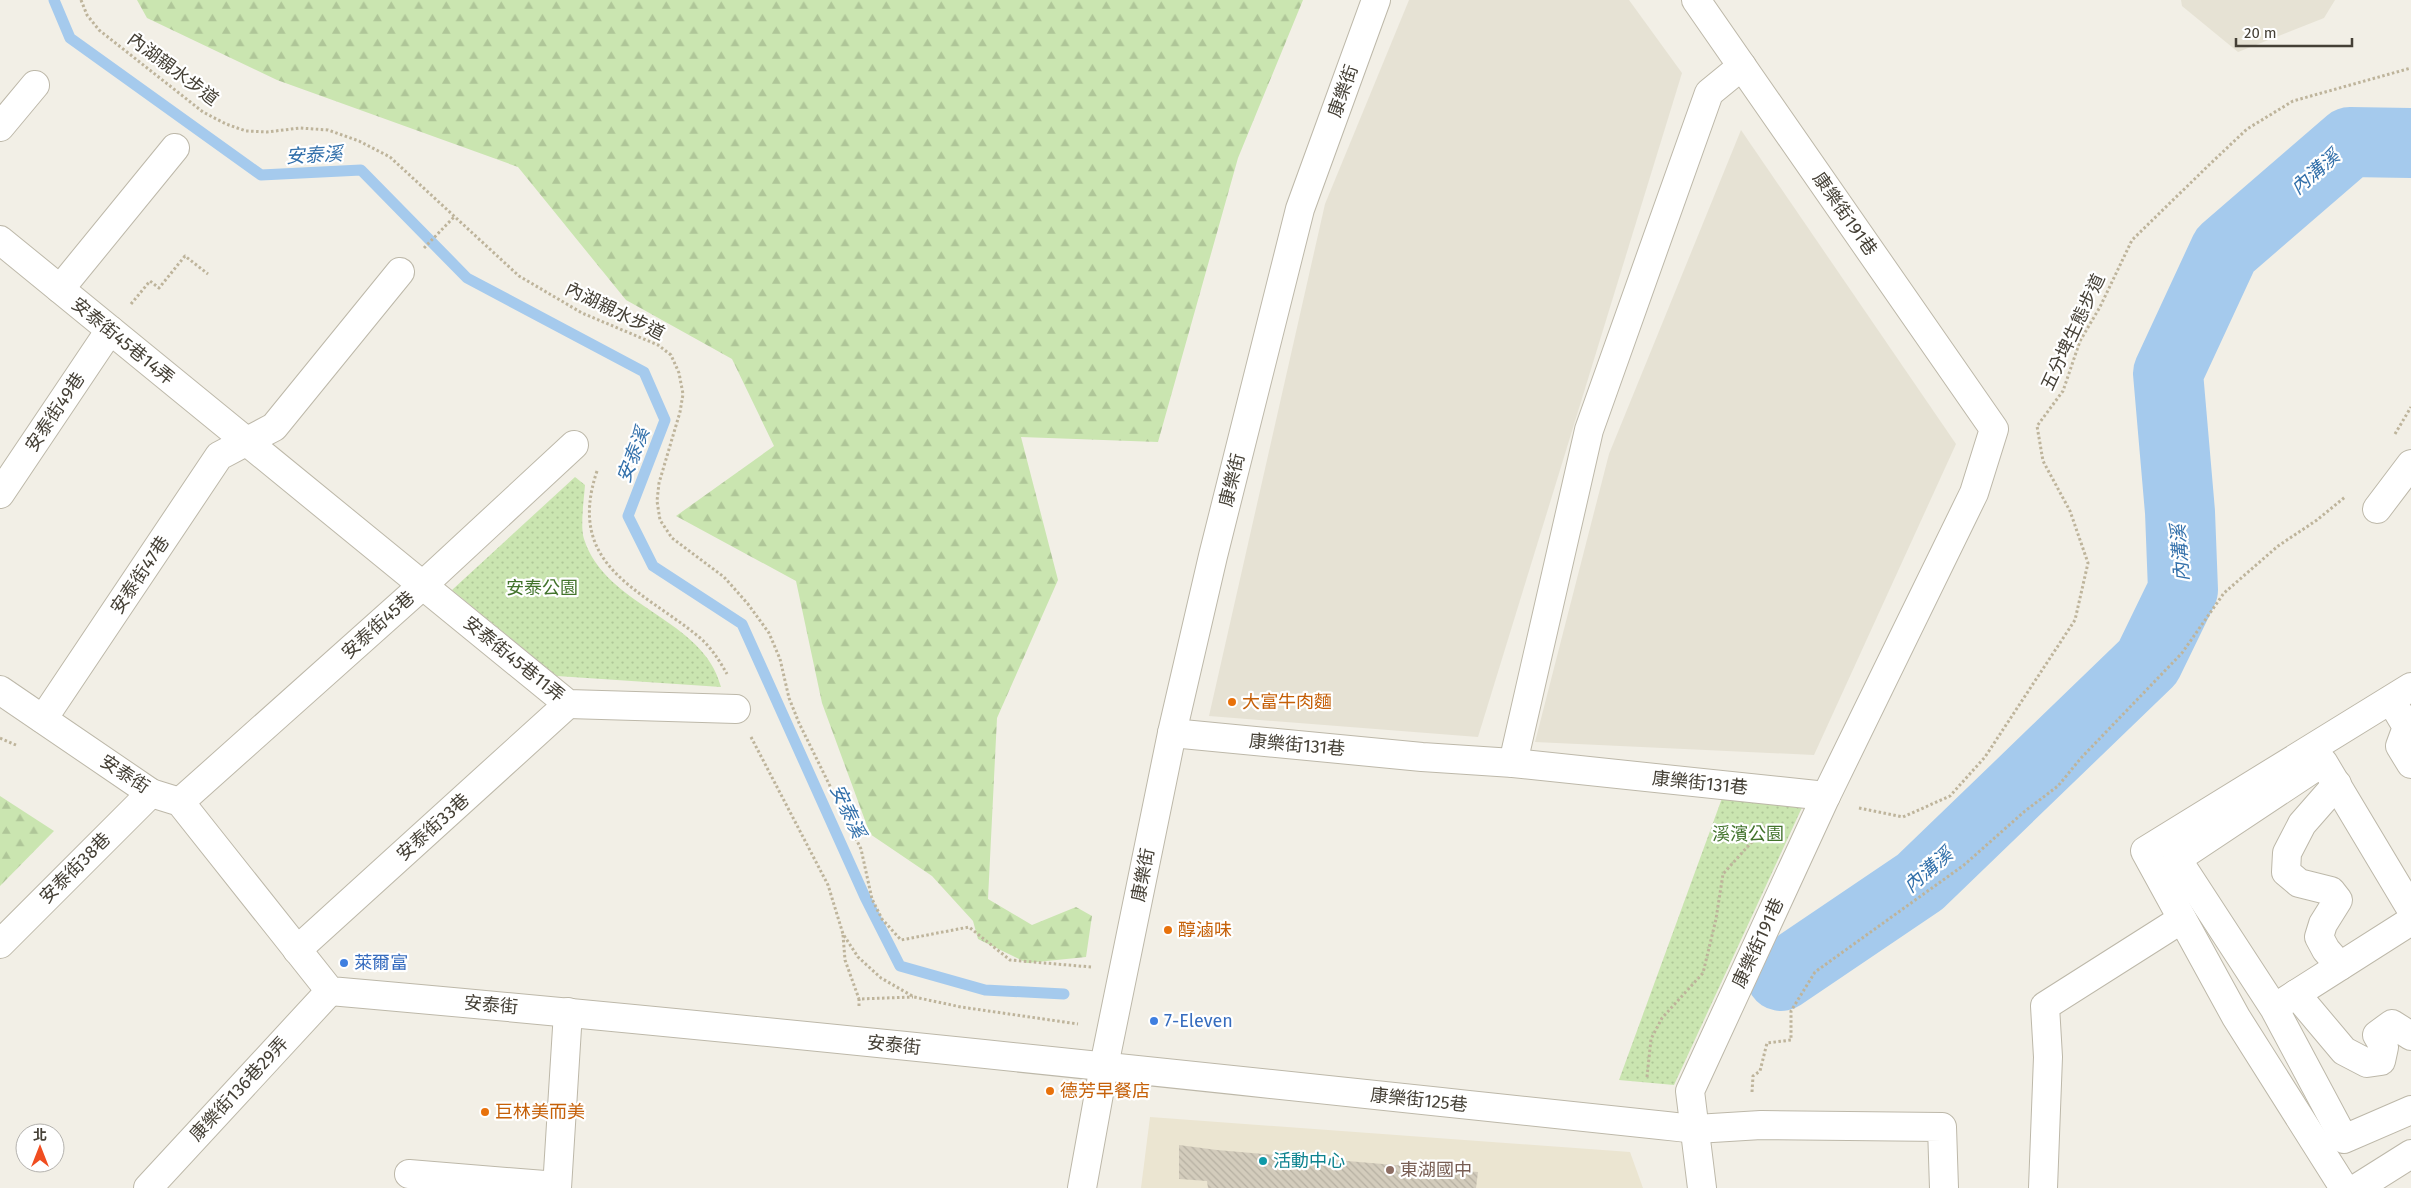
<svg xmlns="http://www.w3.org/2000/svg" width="2411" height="1188" viewBox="0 0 2411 1188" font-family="'Fira Sans','Noto Sans TC',sans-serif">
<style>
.residential{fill:#e6e2d4}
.education{fill:#ebe5d1}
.grass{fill:url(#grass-dots)}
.forest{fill:url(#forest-firs)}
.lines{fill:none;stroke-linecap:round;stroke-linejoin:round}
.stream{stroke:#a5caed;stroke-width:11}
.river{stroke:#a5caed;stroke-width:70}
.building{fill:url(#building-back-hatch)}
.minor-casing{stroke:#bdb8a9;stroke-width:30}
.path{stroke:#beb49b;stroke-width:3;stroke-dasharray:2.5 2.5;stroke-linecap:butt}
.minor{stroke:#fff;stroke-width:28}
.food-dot{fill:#e8710a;stroke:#fff;stroke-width:2}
.shop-dot{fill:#3f7fe0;stroke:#fff;stroke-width:2}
.culture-dot{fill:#0f9aa8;stroke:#fff;stroke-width:2}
.education-dot{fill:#8d6e63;stroke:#fff;stroke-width:2}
.labels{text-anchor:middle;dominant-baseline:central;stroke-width:4.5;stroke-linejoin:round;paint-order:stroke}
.street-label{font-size:18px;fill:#454036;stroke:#fff}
.park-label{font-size:18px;fill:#42732c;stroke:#fff}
.food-label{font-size:18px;fill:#c56008;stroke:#fff;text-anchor:start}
.shop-label{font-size:18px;fill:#366cbe;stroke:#fff;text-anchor:start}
.culture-label{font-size:18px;fill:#0d838f;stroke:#fff;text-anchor:start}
.education-label{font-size:18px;fill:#785e54;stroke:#fff;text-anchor:start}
.water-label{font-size:19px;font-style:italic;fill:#3471ab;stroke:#fff}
</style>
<defs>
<pattern id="grass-dots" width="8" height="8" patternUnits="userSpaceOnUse" patternTransform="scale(1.25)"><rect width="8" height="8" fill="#cae5b0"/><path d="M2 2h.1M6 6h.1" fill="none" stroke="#afc698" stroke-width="1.8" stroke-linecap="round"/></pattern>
<pattern id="forest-firs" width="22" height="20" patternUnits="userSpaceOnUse" patternTransform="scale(1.25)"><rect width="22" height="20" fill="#cae5b0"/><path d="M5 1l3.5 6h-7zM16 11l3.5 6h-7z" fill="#afc698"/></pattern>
<pattern id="building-back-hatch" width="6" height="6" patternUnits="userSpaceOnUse" patternTransform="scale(1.25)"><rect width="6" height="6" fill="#d3ccbc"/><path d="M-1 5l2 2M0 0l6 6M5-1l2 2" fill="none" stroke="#b6b0a2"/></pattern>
</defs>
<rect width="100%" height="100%" fill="#f2efe6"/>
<g class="residential">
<polygon points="1409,0 1629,0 1682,73 1478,737 1209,716 1325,204"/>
<polygon points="2181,0 2335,0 2324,18 2238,52 2182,6"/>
<polygon points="1741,130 1956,444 1814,755 1535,742 1609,454"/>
</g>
<polygon class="education" points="1150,1117 1630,1152 1643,1188 1141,1188"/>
<g class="grass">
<path d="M575,477L585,485C584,499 580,527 584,539C606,608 704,618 721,687L557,676L452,590Z"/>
<polygon points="1725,790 1805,801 1674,1085 1619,1080"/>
</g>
<g class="forest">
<polygon points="137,0 1303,0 1238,158 1158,442 1021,437 1058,580 997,718 988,899 1032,925 1076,907 1092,916 1086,957 1027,963 978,939 973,921 932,876 870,834 822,703 796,581 676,516 774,446 732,359 626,300 518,167 277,80 147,18"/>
<polygon points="0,796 54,831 0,886"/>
</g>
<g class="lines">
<polyline class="stream" points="54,0 70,38 261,175 361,170 467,278 644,372 665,420 628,516 653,566 742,624 865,897 900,966 985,990 1064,994"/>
<polyline class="river" points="1781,976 1920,882 2148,662 2183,590 2180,512 2168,373 2225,250 2350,142 2411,143"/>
</g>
<polygon class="building" points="1179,1145 1217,1150 1478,1172 1476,1188 1208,1188 1207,1181 1179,1179"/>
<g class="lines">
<defs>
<g id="minor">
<polyline points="1696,0 1994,429 1974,493 1826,796 1690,1091 1702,1188"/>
<polyline points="0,127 35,85"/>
<polyline points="0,240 568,704 736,709"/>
<polyline points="60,289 175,148"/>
<polyline points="0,494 110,330"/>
<polyline points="2377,509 2411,464"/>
<path d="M0,690L151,793L180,802L330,991C786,1031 1241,1081 1696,1129L1761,1125L1942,1127L1944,1188"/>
<polyline points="2391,700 2407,727 2400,746 2411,764"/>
<polyline points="43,719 219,456 274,427 400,272"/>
<polyline points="1172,733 1422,757 1513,763 1826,796"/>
<polyline points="1513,763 1589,430 1709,93 1742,66"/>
<polyline points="2337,784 2302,824 2287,853 2286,872 2299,883 2331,891 2338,900 2323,924 2319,937 2326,950 2340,966"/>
<polyline points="180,802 423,585 574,445"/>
<polyline points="2411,909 2323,762 2177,859 2274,1008 2344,1139 2411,1110"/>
<polyline points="0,944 151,793"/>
<polyline points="297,950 568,704"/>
<polyline points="2296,994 2344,1051 2367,1063 2381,1061 2384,1047 2377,1035 2392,1024 2411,1036"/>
<polyline points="2282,1003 2411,921"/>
<polyline points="409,1174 557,1186"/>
<polyline points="148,1188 330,991"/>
<polyline points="557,1188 568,1012"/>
<polyline points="1082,1188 1104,1066 1172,733 1213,556 1300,209 1376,0"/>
<polyline points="2043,1188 2048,1057 2045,1006 2182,919"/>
<polyline points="2344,1188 2236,1017 2145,851 2411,687"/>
<polyline points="2357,1188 2411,1154"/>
</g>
</defs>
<use href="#minor" class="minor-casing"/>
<g class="path">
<polyline points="81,0 87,15 99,30 203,112 226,124 246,131 267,132 300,128 328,130 359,141 390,157 519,276 582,313 658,345 671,355 679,373 683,394 680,412 659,483 657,501 660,520 672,538 724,577 748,604 769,633 780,659 789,698 799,723 861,849 872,899 882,919 901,940 969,927 1010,960 1091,967"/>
<polyline points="424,248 454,217"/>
<polyline points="131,304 150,281 159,288 185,256 208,274"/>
<polyline points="2395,434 2411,407"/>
<path d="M597,471C565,566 641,589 699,637C711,647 719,660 727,674"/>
<polyline points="751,737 828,885 843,934 858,957 881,978 914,997 961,1007 1078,1024"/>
<polyline points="0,738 16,745"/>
<polyline points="1859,808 1903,817 1950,796 1985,757 2075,620 2088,563 2070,511 2043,461 2037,426 2063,391 2080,341 2100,307 2132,240 2210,164 2247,129 2293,101 2411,68"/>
<polyline points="843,935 845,960 859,999"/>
<polyline points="859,1006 859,999 913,997"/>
<polyline points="1647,1077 1651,1039 1662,1018 1703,973 1716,919 1723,874 1767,825"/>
<polyline points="1752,1092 1753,1076 1760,1071 1767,1043 1791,1040 1791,1011 1815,972 1964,865 2025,811 2058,786 2081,758 2182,653 2224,593 2278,546 2317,520 2345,497"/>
</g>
<use href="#minor" class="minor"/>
</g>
<g class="food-dot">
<circle cx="1232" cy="702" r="5"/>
<circle cx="1168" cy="930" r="5"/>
<circle cx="1050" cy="1091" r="5"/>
<circle cx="485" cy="1112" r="5"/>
</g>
<g class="shop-dot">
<circle cx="344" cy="963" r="5"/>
<circle cx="1154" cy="1021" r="5"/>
</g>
<circle class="culture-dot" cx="1263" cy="1161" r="5"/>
<circle class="education-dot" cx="1390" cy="1170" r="5"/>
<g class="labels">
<g class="street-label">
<text transform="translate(173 69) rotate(37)">內湖親水步道</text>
<text transform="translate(1343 91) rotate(-70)">康樂街</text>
<text transform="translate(1845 214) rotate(55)">康樂街191巷</text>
<text transform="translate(615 311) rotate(26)">內湖親水步道</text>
<text transform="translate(2073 332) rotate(-65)">五分埤生態步道</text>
<text transform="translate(123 341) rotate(39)">安泰街45巷14弄</text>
<text transform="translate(55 412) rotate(-56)">安泰街49巷</text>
<text transform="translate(1232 480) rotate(-76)">康樂街</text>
<text transform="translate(140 575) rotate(-56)">安泰街47巷</text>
<text transform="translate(378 625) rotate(-42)">安泰街45巷</text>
<text transform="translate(514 659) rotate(39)">安泰街45巷11弄</text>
<text transform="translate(1297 745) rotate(5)">康樂街131巷</text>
<text transform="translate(125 774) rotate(33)">安泰街</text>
<text transform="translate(1700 783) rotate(6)">康樂街131巷</text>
<text transform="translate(433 827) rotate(-42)">安泰街33巷</text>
<text transform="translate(75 868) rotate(-45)">安泰街38巷</text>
<text transform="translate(1143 875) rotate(-79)">康樂街</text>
<text transform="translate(1758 943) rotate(-65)">康樂街191巷</text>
<text transform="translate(491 1005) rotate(5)">安泰街</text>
<text transform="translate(894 1045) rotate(6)">安泰街</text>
<text transform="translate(239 1089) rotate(-47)">康樂街136巷29弄</text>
<text transform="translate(1419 1100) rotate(6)">康樂街125巷</text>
</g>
<g class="park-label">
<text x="542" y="588">安泰公園</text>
<text x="1748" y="834">溪濱公園</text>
</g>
<g class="food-label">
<text x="1242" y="702">大富牛肉麵</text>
<text x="1178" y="930">醇滷味</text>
<text x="1060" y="1091">德芳早餐店</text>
<text x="495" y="1112">巨林美而美</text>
</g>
<g class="shop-label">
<text x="354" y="963">萊爾富</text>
<text x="1164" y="1021">7-Eleven</text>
</g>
<g class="culture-label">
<text x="1273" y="1161">活動中心</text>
</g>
<g class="education-label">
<text x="1400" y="1170">東湖國中</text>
</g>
<g class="water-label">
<text transform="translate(314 155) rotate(-3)">安泰溪</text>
<text transform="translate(2315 172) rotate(-41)">內溝溪</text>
<text transform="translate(633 455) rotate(-69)">安泰溪</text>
<text transform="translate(2180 553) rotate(-94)">內溝溪</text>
<text transform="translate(848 811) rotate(65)">安泰溪</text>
<text transform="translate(1928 870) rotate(-41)">內溝溪</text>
</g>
</g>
<g transform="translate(40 1148)"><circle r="24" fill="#ffffff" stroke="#b5b3af"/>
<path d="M0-4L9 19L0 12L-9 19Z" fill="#f04d20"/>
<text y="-8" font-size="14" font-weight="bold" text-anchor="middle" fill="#454036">北</text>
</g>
<path d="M2236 38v8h116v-8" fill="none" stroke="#454036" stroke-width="2.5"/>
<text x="2244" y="38" font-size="15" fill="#454036" stroke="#ffffff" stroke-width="4" paint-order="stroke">20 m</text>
</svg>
